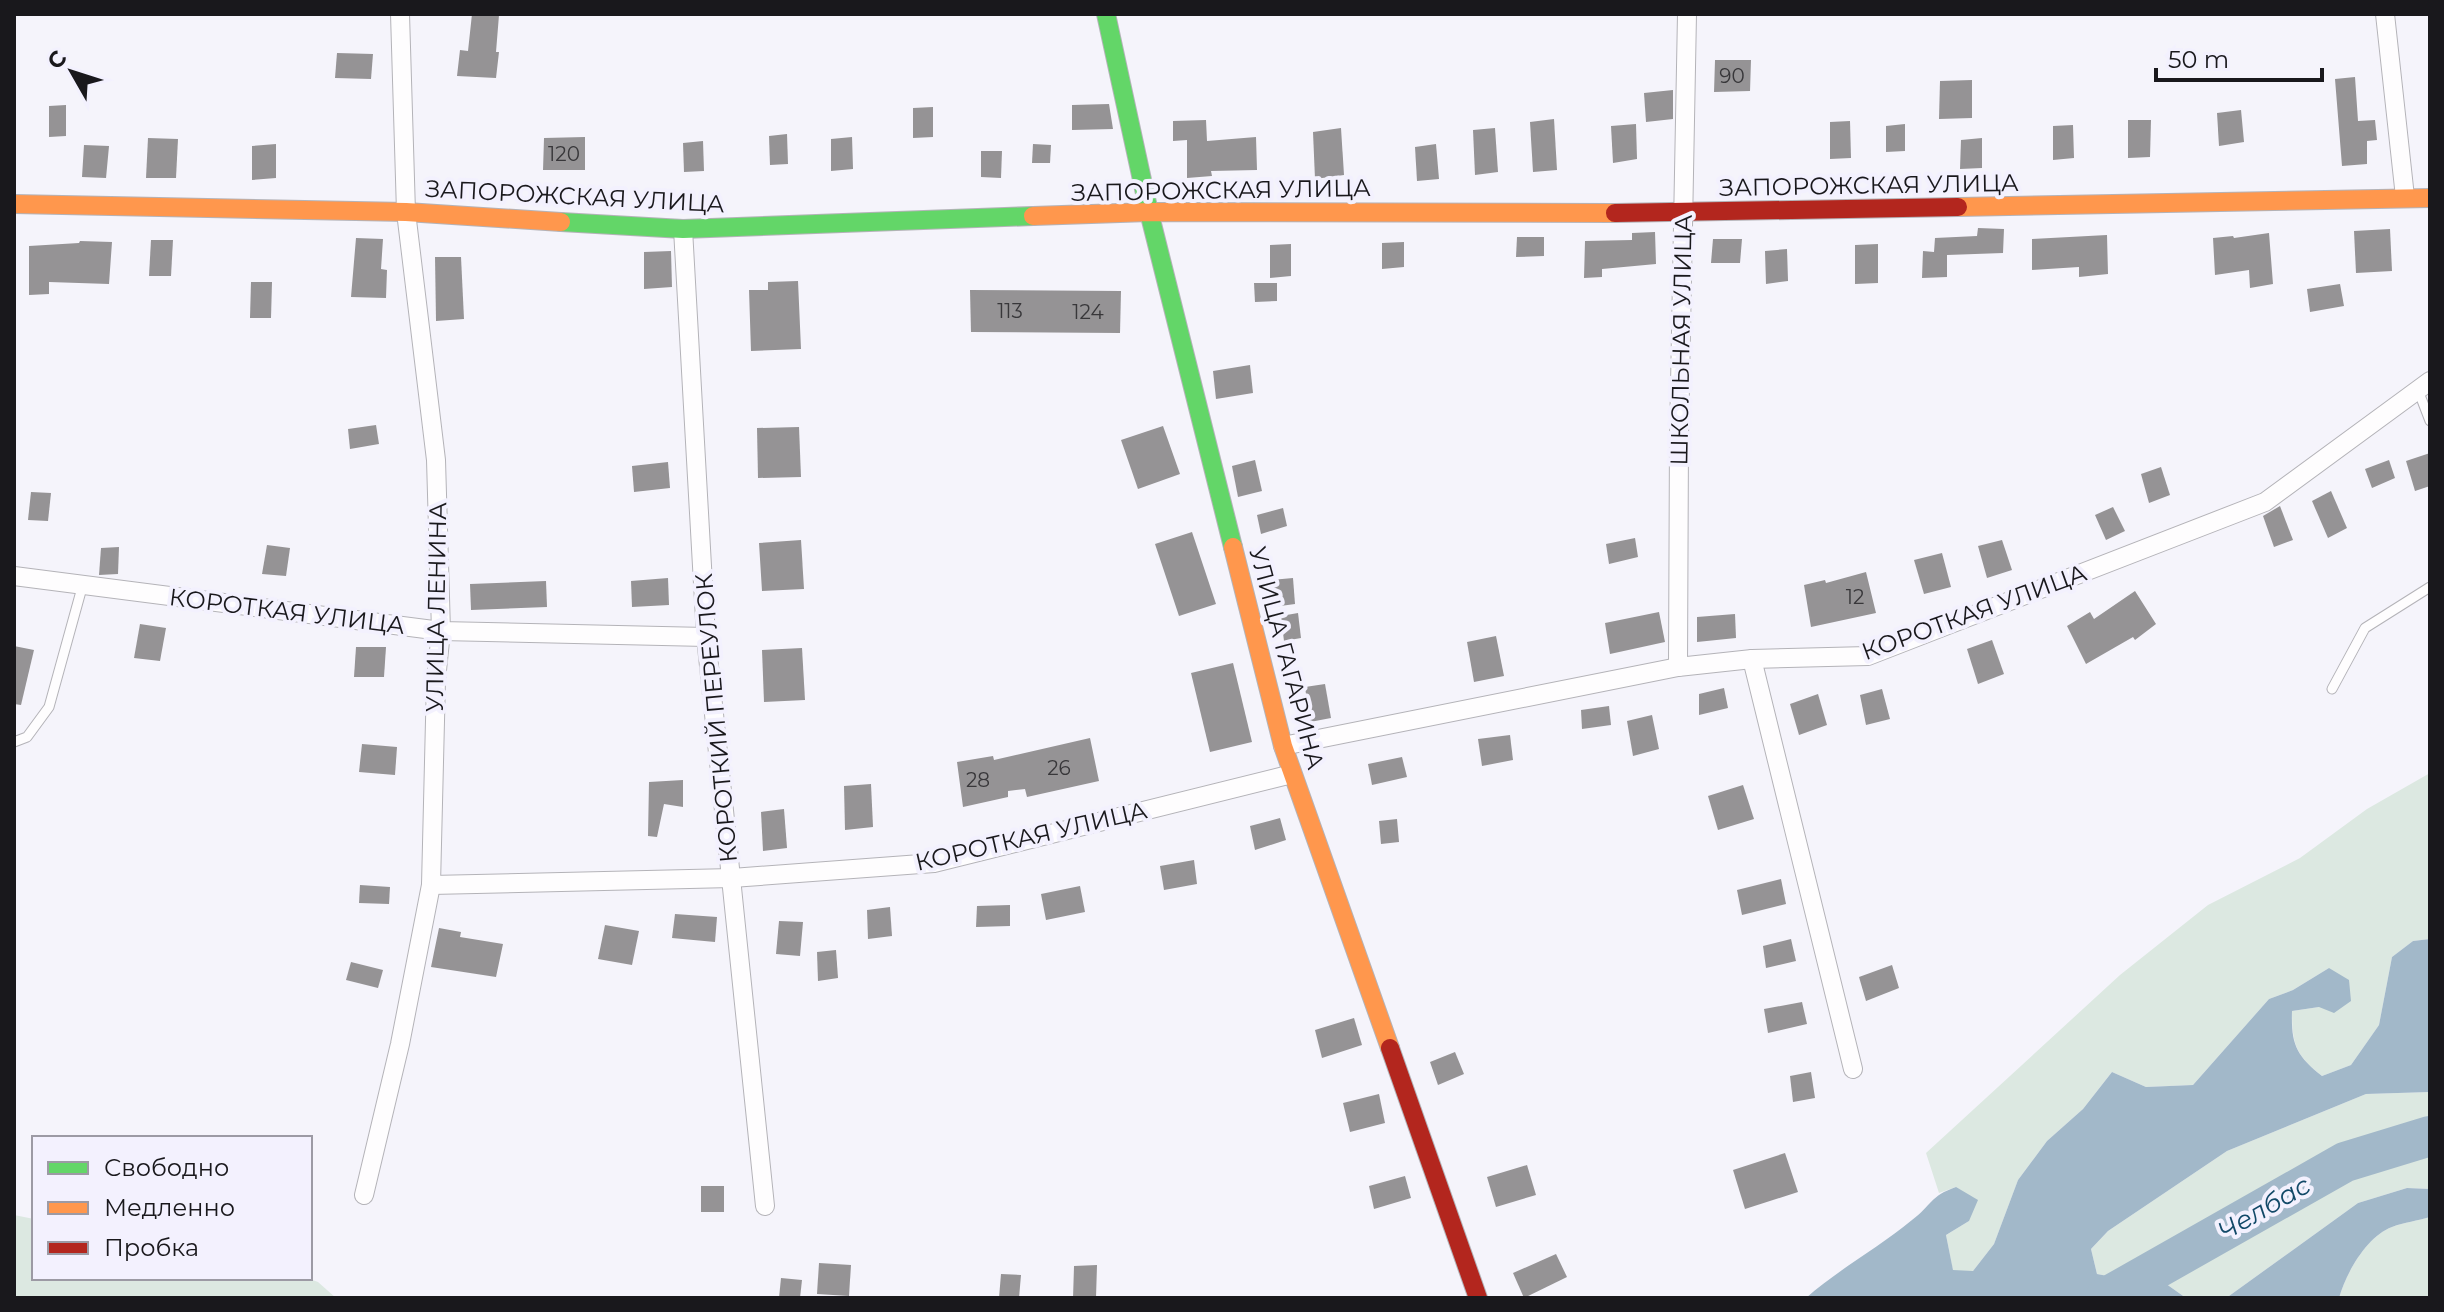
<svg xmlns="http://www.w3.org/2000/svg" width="2444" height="1312" viewBox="0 0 2444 1312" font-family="Montserrat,sans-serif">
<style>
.green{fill:#dce8e1}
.water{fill:#a2b8c9}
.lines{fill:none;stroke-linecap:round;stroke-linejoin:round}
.river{stroke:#a2b8c9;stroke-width:40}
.building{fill:#959395}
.lane-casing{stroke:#b4b3b8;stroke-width:11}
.street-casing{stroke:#b4b3b8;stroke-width:20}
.fast-casing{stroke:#b4b3b8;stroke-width:20}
.slow-casing{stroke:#b4b3b8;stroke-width:20}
.jam-casing{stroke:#b4b3b8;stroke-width:20}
.lane{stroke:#fefdfe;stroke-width:9}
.street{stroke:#fefdfe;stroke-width:18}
.fast{stroke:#63d668;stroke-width:18}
.slow{stroke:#ff974d;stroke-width:18}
.jam{stroke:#b3261e;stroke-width:18}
.labels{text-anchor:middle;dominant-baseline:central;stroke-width:8;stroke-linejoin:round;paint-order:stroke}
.number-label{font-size:20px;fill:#38373a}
.street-label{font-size:24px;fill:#19181c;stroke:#f3f1fe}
.water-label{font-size:26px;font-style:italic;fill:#124968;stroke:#f3f1fe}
</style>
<rect width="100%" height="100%" fill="#f5f4fb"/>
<g class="green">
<path d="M2430,773V939L2413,941L2392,957L2379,1025L2351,1065L2322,1076C2296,1055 2292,1045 2292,1011L2319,1007L2329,968L2293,990L2269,999L2193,1085L2146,1087L2112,1072L2083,1109L2047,1141L2018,1180L1994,1244L1973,1271H1953L1946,1235L1969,1221L1956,1187L1939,1193L1926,1153L2120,975L2208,905L2300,858L2367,809Z"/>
<polygon points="2430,1092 2430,1189 2407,1188 2358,1203 2229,1296 2186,1298 2162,1281 2129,1280 2097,1274 2091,1249 2108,1231 2227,1151 2366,1094"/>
<polygon points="14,1215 34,1219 34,1278 307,1278 318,1282 336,1298 14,1298"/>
<path d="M2430,1217V1298H2339C2346,1273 2367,1236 2392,1227C2404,1222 2418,1221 2430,1217Z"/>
</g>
<g class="water">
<path d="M2430,939V1092L2366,1094L2227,1151L2108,1231L2091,1249L2097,1274L2129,1280L2162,1281L2186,1298H1806C1839,1269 1878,1248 1912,1220C1932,1205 1930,1196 1956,1187L1978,1200L1969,1221L1946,1235L1953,1270L1973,1271L1994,1244L2018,1180L2047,1141L2083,1109L2112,1072L2146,1087L2193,1085L2269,999L2293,990L2329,968L2349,980L2351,1001L2334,1013L2319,1007L2292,1011C2291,1044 2296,1055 2322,1076L2351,1065L2379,1025L2392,957L2413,941Z"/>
<path d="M2407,1188L2430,1189V1217C2418,1221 2404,1222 2392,1227C2367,1236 2346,1273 2339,1298H2216L2229,1296L2358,1203Z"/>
</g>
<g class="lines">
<polyline class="river" points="2105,1298 2345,1162 2430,1136"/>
</g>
<g class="building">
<polygon points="472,14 499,15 496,52 499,52 496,78 457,76 460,50 468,51"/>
<polygon points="337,53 373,54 371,79 335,78"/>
<polygon points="1715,60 1751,60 1750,91 1714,92"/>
<polygon points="2355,77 2358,121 2375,120 2377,140 2367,141 2367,164 2342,166 2335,79"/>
<polygon points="1972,80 1972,118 1939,119 1940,81"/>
<polygon points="1673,90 1673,119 1646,122 1644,93"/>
<polygon points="1109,104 1113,129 1072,130 1072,105"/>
<polygon points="66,105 66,136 49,137 49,106"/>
<polygon points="933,107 933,137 913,138 913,108"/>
<polygon points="2241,110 2244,142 2219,146 2217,113"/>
<polygon points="1554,119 1557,170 1533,172 1530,122"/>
<polygon points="1206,120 1207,141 1256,137 1257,170 1211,171 1212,176 1187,178 1187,140 1173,141 1173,121"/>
<polygon points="2128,120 2151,120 2150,157 2128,158"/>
<polygon points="1850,121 1851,158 1830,159 1830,122"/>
<polygon points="1636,124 1637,159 1613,163 1611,126"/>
<polygon points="1905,124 1905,151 1886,152 1886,126"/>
<polygon points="2073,125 2074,158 2053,160 2053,126"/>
<polygon points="1341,128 1344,175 1315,179 1313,132"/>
<polygon points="1495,128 1498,172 1475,175 1473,130"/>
<polygon points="787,134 788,164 770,165 769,136"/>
<polygon points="585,137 585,170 543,170 544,138"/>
<polygon points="852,137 853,169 831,171 831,139"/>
<polygon points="148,138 178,139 176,178 146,178"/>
<polygon points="1982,138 1982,168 1960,169 1961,140"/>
<polygon points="703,141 704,171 684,172 683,143"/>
<polygon points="276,144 276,178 252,180 252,146"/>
<polygon points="1033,144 1051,145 1050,163 1032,163"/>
<polygon points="1436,144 1439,179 1417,181 1415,147"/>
<polygon points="84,145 109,146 106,178 82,177"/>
<polygon points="981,151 1002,151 1001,178 981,177"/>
<polygon points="1978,228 2004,229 2003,253 1947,255 1947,277 1922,278 1923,251 1934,252 1935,238 1977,236"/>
<polygon points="2390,229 2392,271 2356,273 2354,231"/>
<polygon points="1655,232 1656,264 1602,269 1602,277 1584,278 1585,241 1632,240 1632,233"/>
<polygon points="2269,233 2273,284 2250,288 2249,270 2215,275 2213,238 2233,236 2234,238"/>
<polygon points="2107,235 2108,274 2079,277 2079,267 2032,270 2032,239"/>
<polygon points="1517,237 1544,237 1544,256 1516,257"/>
<polygon points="356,238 383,239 381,269 387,270 386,298 351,297"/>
<polygon points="1713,239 1742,239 1740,263 1711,263"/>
<polygon points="151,240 173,240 171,276 149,276"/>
<polygon points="80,241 112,242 109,284 49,282 49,294 29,295 29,246 79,243"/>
<polygon points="1404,242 1404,267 1382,269 1382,243"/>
<polygon points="1291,244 1291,276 1270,278 1270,245"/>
<polygon points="1878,244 1878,283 1855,284 1855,245"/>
<polygon points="1787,249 1788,281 1766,284 1765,251"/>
<polygon points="671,251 672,287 644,289 644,252"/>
<polygon points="435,257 461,257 464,319 436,321"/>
<polygon points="798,281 801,349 751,351 749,290 768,290 768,282"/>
<polygon points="251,282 272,282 271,318 250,318"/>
<polygon points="1254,283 1277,283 1277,301 1255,302"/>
<polygon points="2340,284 2344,306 2310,312 2307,289"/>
<polygon points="970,290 1121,291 1120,333 971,332"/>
<polygon points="1250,365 1253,393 1216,399 1213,371"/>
<polygon points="376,425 379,444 350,449 348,429"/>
<polygon points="1163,426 1180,474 1138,489 1121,440"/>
<polygon points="799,427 801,477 758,478 757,428"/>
<polygon points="2430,453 2430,486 2415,491 2406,461"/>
<polygon points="1255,460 1262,491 1238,497 1232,466"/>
<polygon points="2389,460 2395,478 2372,488 2365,469"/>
<polygon points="668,462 670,488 634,492 632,466"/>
<polygon points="2161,467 2170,495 2149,503 2141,474"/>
<polygon points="2331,491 2347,528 2328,538 2312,501"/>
<polygon points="31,492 51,493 48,521 28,520"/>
<polygon points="2280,506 2293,540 2274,547 2263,516"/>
<polygon points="2113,507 2125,531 2106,540 2095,515"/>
<polygon points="1283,508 1287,526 1261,534 1257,515"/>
<polygon points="1192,532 1216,604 1179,616 1155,544"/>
<polygon points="1635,538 1638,557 1609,564 1606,544"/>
<polygon points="801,540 804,589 762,591 759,543"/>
<polygon points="2002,540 2012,570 1987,578 1978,546"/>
<polygon points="267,545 290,548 286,576 262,574"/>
<polygon points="119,547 118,574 99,575 101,548"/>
<polygon points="1942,553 1951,587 1924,594 1914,560"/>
<polygon points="1866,572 1876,613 1811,627 1804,585 1825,580 1826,583"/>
<polygon points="668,578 669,605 632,607 631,581"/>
<polygon points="1293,578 1295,604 1273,607 1271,580"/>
<polygon points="546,581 547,607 471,610 470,584"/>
<polygon points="2135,591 2156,624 2135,640 2133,637 2086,664 2067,626 2090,612 2094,619"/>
<polygon points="1659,612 1665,642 1610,654 1605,623"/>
<polygon points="1298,613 1301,638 1284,641 1281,616"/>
<polygon points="1735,614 1736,638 1697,642 1697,617"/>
<polygon points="140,624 166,628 160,661 134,658"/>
<polygon points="1496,636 1504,676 1474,682 1467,642"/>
<polygon points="1992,640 2004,674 1978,684 1967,649"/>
<polygon points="14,646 34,650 21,705 14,704"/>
<polygon points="356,647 386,647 384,677 354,677"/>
<polygon points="802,648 805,700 764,702 762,650"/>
<polygon points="1233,663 1252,742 1210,752 1191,673"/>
<polygon points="1325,684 1331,718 1310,722 1305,687"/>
<polygon points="1724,688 1728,708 1699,715 1699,694"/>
<polygon points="1882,689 1890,719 1866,725 1860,695"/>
<polygon points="1818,694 1827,725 1799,735 1790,704"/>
<polygon points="1609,706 1611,725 1582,729 1581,710"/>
<polygon points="1652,715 1659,749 1633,756 1627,721"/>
<polygon points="1510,735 1513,760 1482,766 1478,739"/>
<polygon points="1090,738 1099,781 1027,797 1025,789 1008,791 1008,797 963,807 957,762 993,756 994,760"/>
<polygon points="362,744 397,747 395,775 359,772"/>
<polygon points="1402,757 1407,777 1372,785 1368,764"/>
<polygon points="683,780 683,807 664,804 657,837 648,836 649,782"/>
<polygon points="871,784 873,827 845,830 844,786"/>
<polygon points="1743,785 1754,819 1718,830 1708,796"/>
<polygon points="784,809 787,848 763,851 761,812"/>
<polygon points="1280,818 1286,840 1255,850 1250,826"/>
<polygon points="1397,819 1399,842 1381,844 1379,821"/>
<polygon points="1194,860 1197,884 1164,890 1160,866"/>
<polygon points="1781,879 1786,904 1742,915 1737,890"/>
<polygon points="360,885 390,887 389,904 359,903"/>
<polygon points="1080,886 1085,912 1046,920 1041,894"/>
<polygon points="1010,905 1010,926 976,927 977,906"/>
<polygon points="890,907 892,936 868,939 867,910"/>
<polygon points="675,914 717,917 715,942 672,938"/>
<polygon points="779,921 803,922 800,956 776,954"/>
<polygon points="605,925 639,931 632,965 598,959"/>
<polygon points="439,928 461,932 460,937 503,944 496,977 431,967"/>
<polygon points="1791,939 1796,961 1766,968 1763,946"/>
<polygon points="836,950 838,978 818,981 817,952"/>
<polygon points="351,962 383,970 378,988 346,980"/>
<polygon points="1892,965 1899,988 1866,1001 1859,977"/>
<polygon points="1802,1002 1807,1024 1768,1033 1764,1009"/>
<polygon points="1354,1018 1362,1045 1322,1058 1315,1030"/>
<polygon points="1455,1052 1464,1074 1438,1085 1430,1062"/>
<polygon points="1811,1072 1815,1098 1793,1102 1790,1076"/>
<polygon points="1379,1094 1385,1123 1350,1132 1343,1103"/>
<polygon points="1785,1153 1798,1192 1745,1209 1733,1170"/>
<polygon points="1527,1165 1536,1195 1496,1207 1487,1177"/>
<polygon points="1405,1176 1411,1198 1374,1209 1369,1186"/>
<rect x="701" y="1186" width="23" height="26"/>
<polygon points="1556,1254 1567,1277 1524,1298 1513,1273"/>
<polygon points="819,1263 851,1265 849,1296 817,1294"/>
<polygon points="1097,1265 1096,1298 1073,1298 1074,1266"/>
<polygon points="1001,1274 1021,1275 1019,1298 999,1298"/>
<polygon points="781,1278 802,1280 800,1298 779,1298"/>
</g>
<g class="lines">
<defs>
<g id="lane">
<polyline points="2418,390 2430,421"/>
<polyline points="2332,689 2365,628 2430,587"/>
<polyline points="14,742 27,737 49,707 83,584"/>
</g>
<g id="street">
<polyline points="2385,14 2405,197"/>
<polyline points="683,229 706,637 765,1206"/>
<polyline points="14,576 441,631 706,637"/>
<polyline points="1752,659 1853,1069"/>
<polyline points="1678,667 1679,438 1687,14"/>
<polyline points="1283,746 1678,667 1752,659 1868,656 2265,502 2430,381"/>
<polyline points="431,885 732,878 934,863 1292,774"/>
<polyline points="364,1195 400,1044 431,885 436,680 441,631 436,460 406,212 400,14"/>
</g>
<g id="fast">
<polyline points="1106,14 1149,212 1233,547"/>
<polyline points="561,222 683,229 1033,216"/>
</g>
<g id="slow">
<polyline points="14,204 406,212 561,222"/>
<polyline points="1958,207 2430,198"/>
<polyline points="1033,216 1149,212 1615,213"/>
<polyline points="1233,547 1283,746 1390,1048"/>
</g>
<g id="jam">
<polyline points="1615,213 1958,207"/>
<polyline points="1390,1048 1478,1298"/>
</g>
</defs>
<use href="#lane" class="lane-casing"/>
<use href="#street" class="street-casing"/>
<use href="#fast" class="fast-casing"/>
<use href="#slow" class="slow-casing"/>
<use href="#jam" class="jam-casing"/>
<use href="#lane" class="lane"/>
<use href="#street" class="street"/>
<use href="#fast" class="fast"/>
<use href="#slow" class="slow"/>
<use href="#jam" class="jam"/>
</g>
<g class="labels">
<g class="number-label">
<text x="1732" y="76">90</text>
<text x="564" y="154">120</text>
<text x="1010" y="311">113</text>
<text x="1088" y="312">124</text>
<text x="1855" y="597">12</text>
<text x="1059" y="768">26</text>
<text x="978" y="780">28</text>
</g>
<g class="street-label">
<text transform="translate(1869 185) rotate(-1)">ЗАПОРОЖСКАЯ УЛИЦА</text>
<text transform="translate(1221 190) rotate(-1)">ЗАПОРОЖСКАЯ УЛИЦА</text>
<text transform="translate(575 196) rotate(3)">ЗАПОРОЖСКАЯ УЛИЦА</text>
<text transform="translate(1681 340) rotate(-89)">ШКОЛЬНАЯ УЛИЦА</text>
<text transform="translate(436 607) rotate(-89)">УЛИЦА ЛЕНИНА</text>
<text transform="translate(287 611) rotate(7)">КОРОТКАЯ УЛИЦА</text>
<text transform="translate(1974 612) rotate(-20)">КОРОТКАЯ УЛИЦА</text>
<text transform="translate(1287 658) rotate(75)">УЛИЦА ГАГАРИНА</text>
<text transform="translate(716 718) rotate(-95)">КОРОТКИЙ ПЕРЕУЛОК</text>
<text transform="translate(1031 836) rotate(-13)">КОРОТКАЯ УЛИЦА</text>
</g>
<g class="water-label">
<text transform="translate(2264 1208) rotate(-30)">Челбас</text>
</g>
</g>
<rect width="2444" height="1312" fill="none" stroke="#19181c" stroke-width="32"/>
<rect x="32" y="1136" width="280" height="144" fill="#f3f1fe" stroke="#9c9aa4" stroke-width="2"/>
<rect x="48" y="1162" width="40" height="12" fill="#63d668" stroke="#9c9aa4" stroke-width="2"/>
<text x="104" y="1176" font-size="24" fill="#19181c">Свободно</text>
<rect x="48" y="1202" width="40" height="12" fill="#ff974d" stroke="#9c9aa4" stroke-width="2"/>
<text x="104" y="1216" font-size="24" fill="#19181c">Медленно</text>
<rect x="48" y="1242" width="40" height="12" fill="#b3261e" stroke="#9c9aa4" stroke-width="2"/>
<text x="104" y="1256" font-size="24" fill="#19181c">Пробка</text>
<g transform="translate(72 72) rotate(309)" stroke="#f3f1fe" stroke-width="6" paint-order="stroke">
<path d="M0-6L14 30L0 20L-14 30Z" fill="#19181c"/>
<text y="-12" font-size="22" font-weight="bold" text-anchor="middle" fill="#19181c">С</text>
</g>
<path d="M2156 68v12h166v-12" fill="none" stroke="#19181c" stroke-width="4"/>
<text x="2168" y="68" font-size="24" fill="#19181c" stroke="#f3f1fe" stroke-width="6" paint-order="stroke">50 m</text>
</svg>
